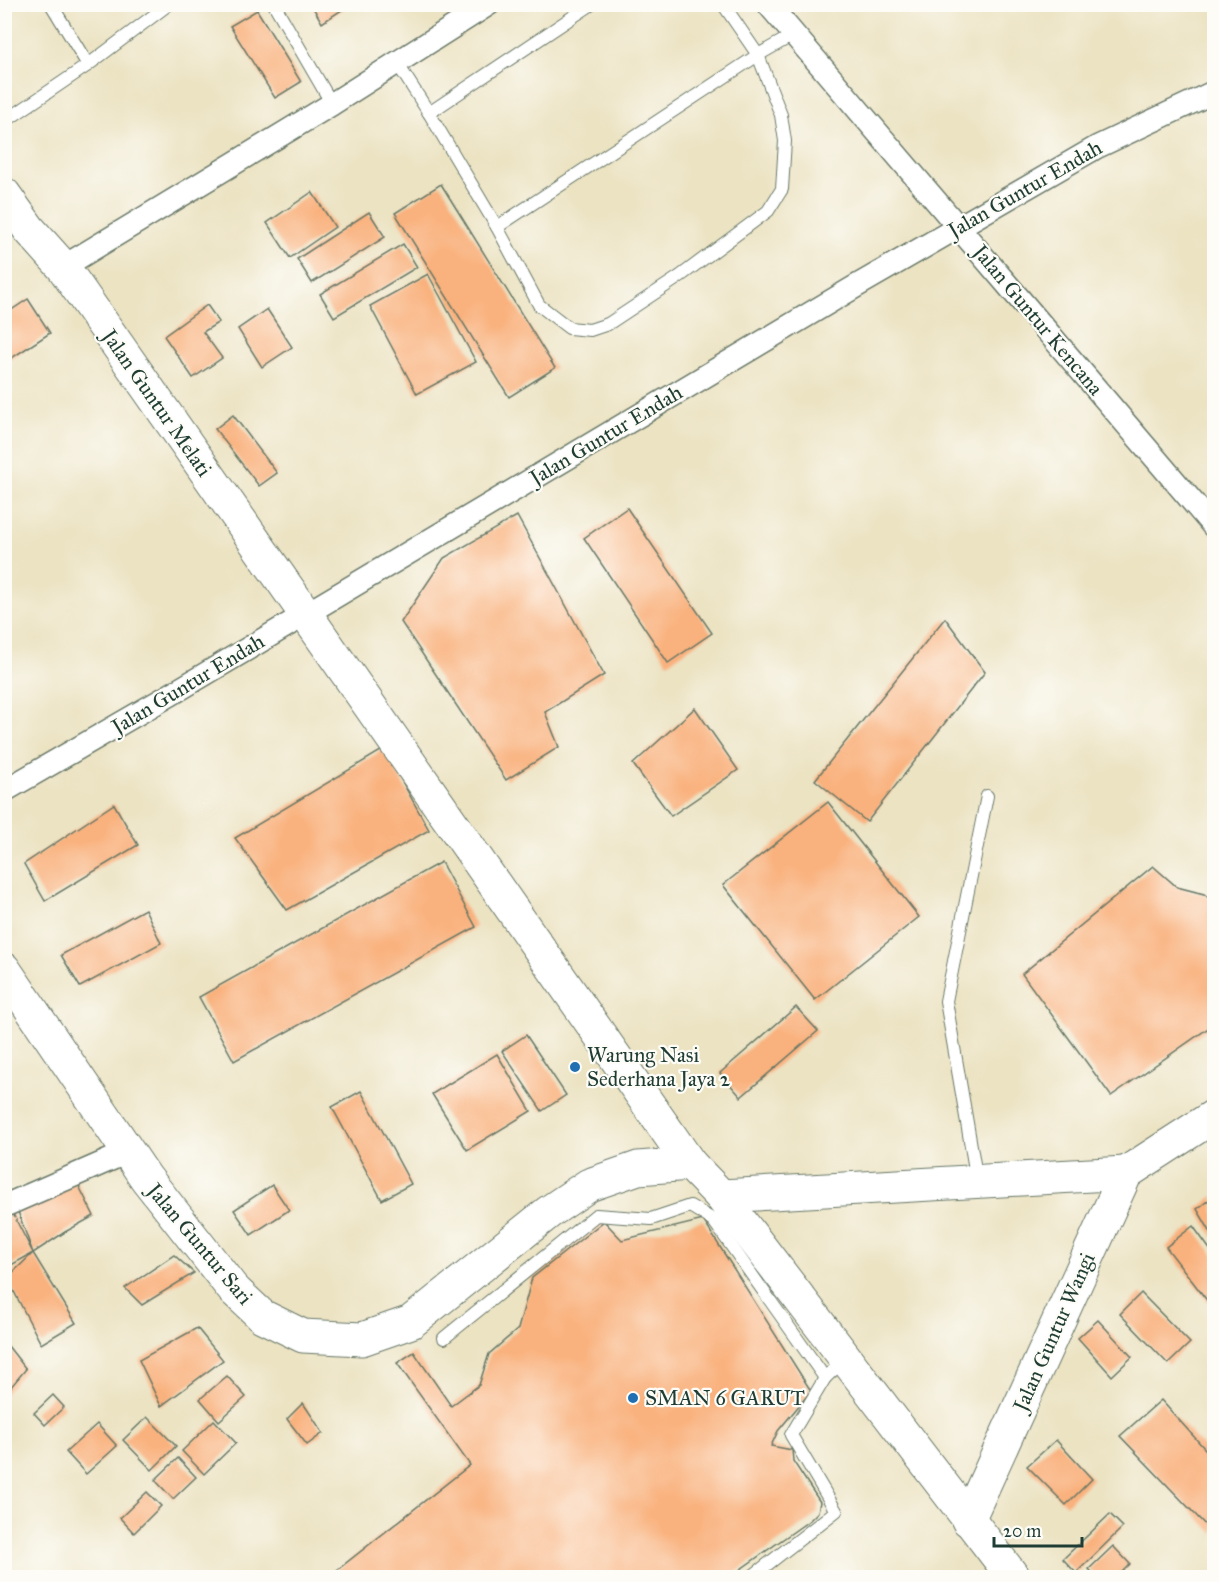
<svg xmlns="http://www.w3.org/2000/svg" width="1219" height="1582" viewBox="0 0 1219 1582" font-family="'IM FELL Great Primer',serif">
<style>
.building{fill:#f9b17d}
.lines{fill:none;stroke-linecap:round;stroke-linejoin:round}
.lane-casing{stroke:#677766;stroke-width:14}
.street-casing{stroke:#677766;stroke-width:25}
.secondary-casing{stroke:#677766;stroke-width:35}
.lane{stroke:#fff;stroke-width:12}
.street{stroke:#fff;stroke-width:22}
.secondary{stroke:#fff;stroke-width:33}
.poi-dot{fill:#1f6fb2;stroke:#fdfcf7;stroke-width:2}
.labels{text-anchor:middle;dominant-baseline:central;stroke-width:4.5;stroke-linejoin:round;paint-order:stroke}
.street-label{font-size:21px;fill:#1f3d34;stroke:#fdfcf7}
.poi-label{font-size:21px;fill:#1f3d34;stroke:#fdfcf7;text-anchor:start}
</style>
<rect width="100%" height="100%" fill="#fdfcf7"/>
<filter id="ink" filterUnits="userSpaceOnUse"><feTurbulence type="fractalNoise" baseFrequency=".0167" numOctaves="2"/><feDisplacementMap in="SourceGraphic" scale="12" xChannelSelector="R" yChannelSelector="G"/><feConvolveMatrix kernelMatrix="1 2 1 2 8 2 1 2 1" color-interpolation-filters="sRGB"/></filter>
<filter id="wash" filterUnits="userSpaceOnUse"><feTurbulence type="fractalNoise" baseFrequency=".008" numOctaves="4" result="noise"/><feDisplacementMap in="SourceGraphic" scale="24" xChannelSelector="R" yChannelSelector="G"/><feGaussianBlur stdDeviation="1.35" result="paint"/><feColorMatrix in="noise" values="0 0 0 0 0 0 0 0 0 0 0 0 0 0 0 0 0 1.4 0 .05"/><feComposite in="paint" operator="in"/></filter>
<g filter="url(#wash)">
<rect width="100%" height="100%" fill="#ece3c3"/>
<g id="blocks">
<g class="building">
<polygon points="311,4 351,4 322,23"/>
<polygon points="257,10 301,82 275,98 230,26"/>
<polygon points="441,184 555,368 509,397 395,213"/>
<polygon points="312,192 335,227 290,258 267,223"/>
<polygon points="369,212 385,237 312,283 297,259"/>
<polygon points="403,244 417,267 334,317 320,294"/>
<polygon points="428,274 476,362 417,394 370,306"/>
<polygon points="28,299 50,333 4,363 4,315"/>
<polygon points="207,305 219,322 203,332 222,358 193,378 164,336"/>
<polygon points="267,309 292,347 262,367 238,329"/>
<polygon points="233,415 277,473 259,486 215,429"/>
<polygon points="627,508 712,633 668,663 584,538"/>
<polygon points="517,516 604,675 545,712 559,747 506,780 401,622 444,558"/>
<polygon points="945,618 985,672 867,822 815,780"/>
<polygon points="695,708 738,770 671,816 633,764"/>
<polygon points="384,749 429,830 287,910 235,838"/>
<polygon points="828,802 919,917 815,1000 723,885"/>
<polygon points="114,804 138,845 45,901 24,864"/>
<polygon points="441,862 476,927 234,1061 199,997"/>
<polygon points="1153,866 1177,887 1204,894 1214,903 1214,1024 1111,1096 1022,974"/>
<polygon points="145,909 161,943 80,987 61,955"/>
<polygon points="796,1007 818,1031 741,1097 720,1073"/>
<polygon points="526,1035 566,1095 542,1111 502,1051"/>
<polygon points="497,1054 531,1111 467,1150 432,1094"/>
<polygon points="361,1091 411,1184 382,1200 332,1107"/>
<polygon points="77,1182 94,1216 65,1232 33,1253 76,1323 41,1344 7,1278 33,1253 4,1269 4,1214 11,1210 33,1253 16,1206"/>
<polygon points="272,1185 289,1210 251,1235 234,1210"/>
<polygon points="1214,1196 1214,1238 1197,1209"/>
<polygon points="703,1220 811,1391 778,1431 771,1446 792,1450 793,1461 820,1502 818,1512 810,1520 728,1578 327,1578 470,1465 397,1363 414,1352 451,1406 479,1385 489,1354 518,1329 532,1278 604,1221 622,1240"/>
<polygon points="1193,1226 1214,1255 1214,1298 1209,1303 1166,1247"/>
<polygon points="174,1255 194,1273 142,1305 125,1288"/>
<polygon points="1141,1293 1190,1343 1168,1364 1120,1314"/>
<polygon points="1098,1320 1132,1357 1112,1376 1078,1338"/>
<polygon points="197,1328 223,1360 161,1406 139,1360"/>
<polygon points="4,1341 26,1369 4,1395"/>
<polygon points="227,1376 246,1397 219,1421 200,1399"/>
<polygon points="53,1395 64,1407 45,1425 34,1413"/>
<polygon points="1161,1400 1214,1459 1214,1534 1120,1436"/>
<polygon points="303,1403 323,1433 307,1445 287,1419"/>
<polygon points="147,1417 176,1446 152,1470 123,1440"/>
<polygon points="214,1420 236,1443 204,1474 182,1451"/>
<polygon points="97,1424 117,1446 86,1474 66,1452"/>
<polygon points="1056,1440 1092,1479 1066,1505 1027,1466"/>
<polygon points="178,1458 196,1477 173,1499 155,1480"/>
<polygon points="147,1492 161,1506 134,1533 120,1518"/>
<polygon points="1110,1514 1123,1527 1076,1573 1063,1559"/>
<polygon points="1113,1546 1130,1564 1116,1578 1097,1578 1089,1569"/>
</g>
</g>
</g>
<g filter="url(#ink)">
<use href="#blocks" fill-opacity="0" stroke="#677766" stroke-width="1.5"/>
<g class="lines">
<defs>
<g id="lane">
<polyline points="51,4 88,65 169,4"/>
<polyline points="274,4 332,104"/>
<polyline points="397,63 429,113 497,227 539,305 569,328 590,330 608,324 679,277 768,211 782,189 785,141 781,115 758,55 723,4"/>
<polyline points="429,113 592,4"/>
<polyline points="4,122 88,65"/>
<polyline points="497,227 758,55 793,35"/>
<polyline points="977,1181 946,1001 987,796"/>
<polyline points="444,1338 596,1215 651,1219 690,1206 713,1220 825,1378"/>
<polyline points="750,1578 836,1511 791,1435 825,1378 844,1360"/>
</g>
<g id="street">
<polyline points="768,4 1214,527"/>
<polyline points="63,267 332,104 489,4"/>
<polyline points="4,791 170,695 853,288 1097,147 1214,92"/>
<polyline points="4,1206 128,1152"/>
</g>
<g id="secondary">
<polyline points="4,194 29,229 63,267 690,1164"/>
<polyline points="4,969 146,1178 233,1289 262,1316 303,1336 362,1339 411,1322 549,1212 589,1185 638,1168 690,1164 721,1196 1014,1578"/>
<polyline points="721,1196 1126,1173"/>
<polyline points="968,1520 1126,1173 1214,1116"/>
</g>
</defs>
<use href="#lane" class="lane-casing"/>
<use href="#street" class="street-casing"/>
<use href="#secondary" class="secondary-casing"/>
<use href="#lane" class="lane"/>
<use href="#street" class="street"/>
<use href="#secondary" class="secondary"/>
</g>
</g>
<g class="poi-dot">
<circle cx="575" cy="1067" r="6"/>
<circle cx="633" cy="1398" r="6"/>
</g>
<g class="labels">
<g class="street-label">
<text transform="translate(1025 189) rotate(-30)">Jalan Guntur Endah</text>
<text transform="translate(1038 320) rotate(50)">Jalan Guntur Kencana</text>
<text transform="translate(157 403) rotate(55)">Jalan Guntur Melati</text>
<text transform="translate(606 435) rotate(-31)">Jalan Guntur Endah</text>
<text transform="translate(188 684) rotate(-31)">Jalan Guntur Endah</text>
<text transform="translate(200 1244) rotate(50)">Jalan Guntur Sari</text>
<text transform="translate(1054 1332) rotate(-66)">Jalan Guntur Wangi</text>
</g>
<g class="poi-label">
<text x="587" y="1055">Warung Nasi<tspan x="587" dy="24">Sederhana Jaya 2</tspan></text>
<text x="645" y="1398">SMAN 6 GARUT</text>
</g>
</g>
<rect width="1219" height="1582" fill="none" stroke="#fdfcf7" stroke-width="24"/>
<path d="M994 1537v9h88v-9" fill="none" stroke="#1f3d34" stroke-width="3"/>
<text x="1003" y="1537" font-size="18" fill="#1f3d34" stroke="#fdfcf7" stroke-width="4.5" paint-order="stroke">20 m</text>
</svg>
